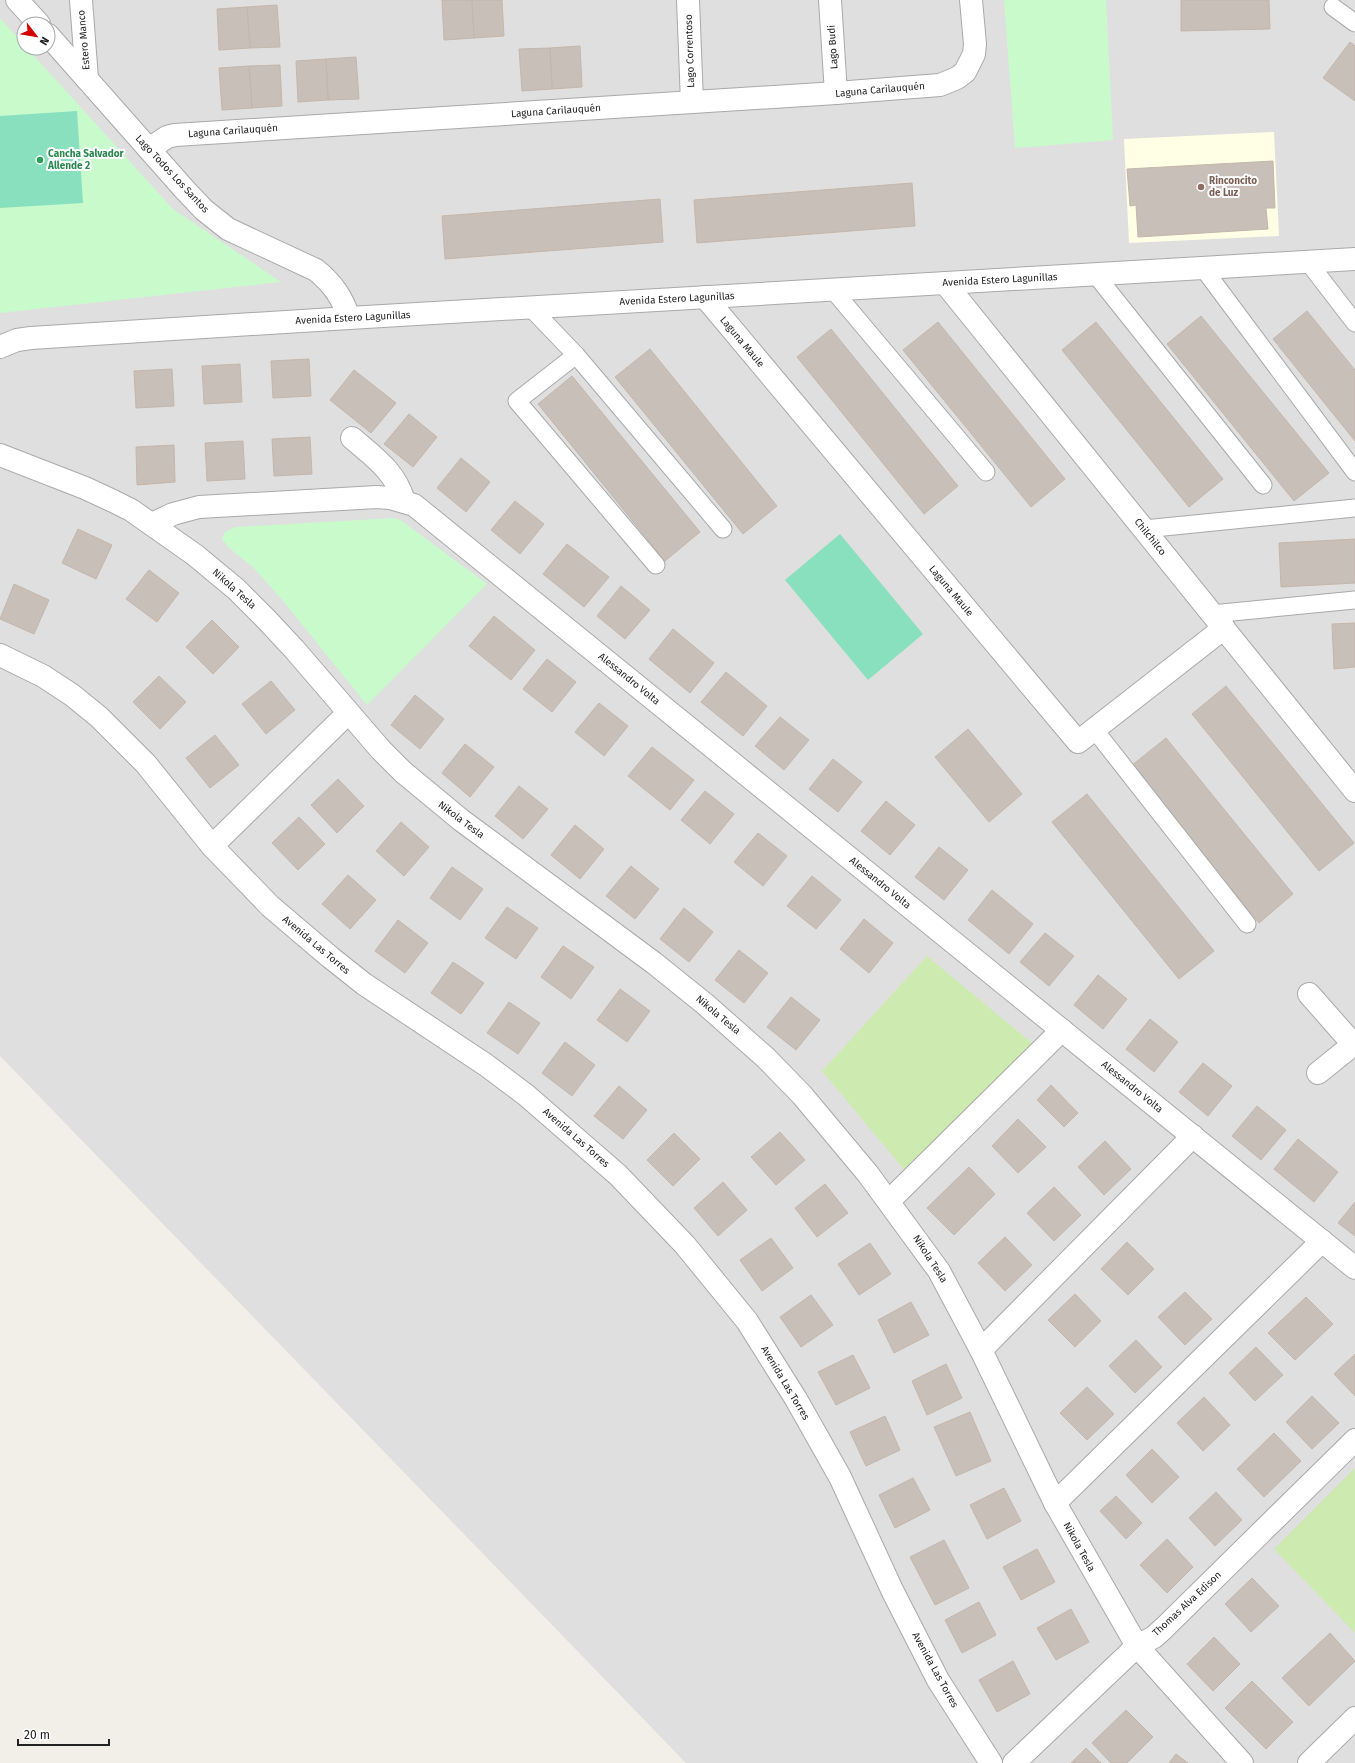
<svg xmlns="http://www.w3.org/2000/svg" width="1355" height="1763" viewBox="0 0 1355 1763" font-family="'Fira Sans',sans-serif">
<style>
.residential{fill:#e0dfdf;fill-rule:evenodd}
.education{fill:#ffffe5}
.grass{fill:#cdebb0}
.park{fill:#c8facc}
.pitch{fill:#88e0be}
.building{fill:#c7bfb8;stroke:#c4b6ab}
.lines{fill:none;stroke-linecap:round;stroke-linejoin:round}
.service-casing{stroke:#a9a9a9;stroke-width:19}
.minor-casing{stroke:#a9a9a9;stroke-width:24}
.tertiary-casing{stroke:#a9a9a9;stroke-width:24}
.service{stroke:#fff;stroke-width:17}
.minor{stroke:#fff;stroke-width:22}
.tertiary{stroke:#fff;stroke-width:22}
.leisure-dot{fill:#2e9e5b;stroke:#fff;stroke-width:1.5}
.education-dot{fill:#8d6e63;stroke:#fff;stroke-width:1.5}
.labels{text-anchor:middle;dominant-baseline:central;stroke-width:4;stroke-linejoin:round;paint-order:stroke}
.street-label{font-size:10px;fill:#222;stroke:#fff}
.leisure-label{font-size:10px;font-weight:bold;fill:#27864d;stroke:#fff;text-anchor:start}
.education-label{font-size:10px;font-weight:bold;fill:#785e54;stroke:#fff;text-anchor:start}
</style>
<rect width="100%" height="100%" fill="#f2efe9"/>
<path class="residential" d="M0,0H1355V1763H686L0,1056ZM24,24H48V48H24Z"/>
<polygon class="education" points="1274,132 1279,236 1129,243 1124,139"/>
<g class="grass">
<polygon points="927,956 1033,1044 906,1172 822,1071"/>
<polygon points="1355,1468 1355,1633 1274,1549"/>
</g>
<g class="park">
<polygon points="1004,0 1106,0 1113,140 1015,148"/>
<polygon points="0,18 24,45 24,48 27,48 173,209 281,282 0,313"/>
<polygon points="395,518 402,521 487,584 367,705 284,602 254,568 229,548 222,539 225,532 236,527"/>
</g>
<g class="pitch">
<polygon points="77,111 83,203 0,208 0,116"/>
<polygon points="840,534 923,634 868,680 785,580"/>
</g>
<g class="building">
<polygon points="442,0 472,0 474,38 444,40"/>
<polygon points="472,0 502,0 504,36 474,38"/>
<polygon points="1181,0 1269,0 1270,29 1181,31"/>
<polygon points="277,5 280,47 250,48 247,7"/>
<polygon points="247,7 250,48 219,50 217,9"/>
<polygon points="1350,42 1355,46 1355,101 1323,78"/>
<polygon points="580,46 582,87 552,89 550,48"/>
<polygon points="550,48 552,89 522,91 519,49"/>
<polygon points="356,57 359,99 328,100 326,59"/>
<polygon points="326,59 328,100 298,102 296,61"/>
<polygon points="280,65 282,106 252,108 249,66"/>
<polygon points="249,66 252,108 222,110 219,68"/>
<polygon points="1273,161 1275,208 1266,208 1268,229 1138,237 1136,205 1130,206 1127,169"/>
<polygon points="912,183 915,226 697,243 694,200"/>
<polygon points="660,199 663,242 445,259 442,216"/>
<polygon points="1307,311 1355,370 1355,441 1273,339"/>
<polygon points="1201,316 1329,473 1294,501 1167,344"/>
<polygon points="938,322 1065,479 1031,507 903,350"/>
<polygon points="1096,322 1223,479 1189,507 1062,350"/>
<polygon points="831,329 958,486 924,514 797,357"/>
<polygon points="650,349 777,506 743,534 615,377"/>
<polygon points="309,359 311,396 273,398 271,361"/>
<polygon points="240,364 242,402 204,404 202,366"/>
<polygon points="172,369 174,406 136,408 134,371"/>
<polygon points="354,370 396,403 371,433 330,400"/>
<polygon points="572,376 700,532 665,561 538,404"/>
<polygon points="409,414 437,437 413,467 384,444"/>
<polygon points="310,437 312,474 274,476 272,439"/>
<polygon points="243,441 245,479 207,481 205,443"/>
<polygon points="174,445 175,482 137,485 136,447"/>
<polygon points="461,458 490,482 466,512 437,488"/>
<polygon points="515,501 544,524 520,554 491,530"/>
<polygon points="78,529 112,545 96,579 62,563"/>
<polygon points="1355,539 1355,583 1281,587 1279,543"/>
<polygon points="567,544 609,577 584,607 543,574"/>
<polygon points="149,570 179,593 157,622 126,599"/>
<polygon points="14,584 49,600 34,634 0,619"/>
<polygon points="621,586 650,610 625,639 597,616"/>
<polygon points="494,616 535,650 511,680 469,646"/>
<polygon points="212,620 239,647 213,674 186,647"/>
<polygon points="1355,623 1355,667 1334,669 1332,624"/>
<polygon points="673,629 714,663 690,693 649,659"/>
<polygon points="547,659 576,682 552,712 523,689"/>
<polygon points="726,672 767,706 743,736 701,702"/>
<polygon points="159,676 186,702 160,729 133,702"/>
<polygon points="271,681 295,710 266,734 242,704"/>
<polygon points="1226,686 1354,843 1319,871 1192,714"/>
<polygon points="415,695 444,719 420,749 391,725"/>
<polygon points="599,703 628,726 604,756 575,732"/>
<polygon points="780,717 809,740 784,770 755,746"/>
<polygon points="968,729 1022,794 989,822 935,757"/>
<polygon points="215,735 239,765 210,788 186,758"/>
<polygon points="1166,738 1293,894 1259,923 1131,766"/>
<polygon points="465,744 494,767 470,797 442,773"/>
<polygon points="652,747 694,780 670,810 628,776"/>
<polygon points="833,759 862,782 838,812 809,789"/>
<polygon points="338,779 364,806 337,833 311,805"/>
<polygon points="519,786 548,809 523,839 495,816"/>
<polygon points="705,791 734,814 710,844 681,820"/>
<polygon points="1087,794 1214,951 1179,979 1052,822"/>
<polygon points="886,801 915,825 890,855 861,831"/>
<polygon points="299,817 325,844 298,870 272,843"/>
<polygon points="401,822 429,847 404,876 376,851"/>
<polygon points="575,825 604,849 580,879 551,855"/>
<polygon points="758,833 787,856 763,886 734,862"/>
<polygon points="939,847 968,870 944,900 915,877"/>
<polygon points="631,866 659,889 635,919 606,896"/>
<polygon points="452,867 483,889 460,920 430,898"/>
<polygon points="348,875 376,900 350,929 322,904"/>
<polygon points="812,876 841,900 816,929 787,906"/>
<polygon points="992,890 1033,924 1009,954 968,920"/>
<polygon points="507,907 538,928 516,959 485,938"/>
<polygon points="684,908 713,932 689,962 660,939"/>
<polygon points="864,919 893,943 869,973 840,949"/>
<polygon points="398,920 428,943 405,973 375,951"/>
<polygon points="1045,933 1074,956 1049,986 1020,962"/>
<polygon points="563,946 594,967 571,999 541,977"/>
<polygon points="739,950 768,973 744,1003 715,980"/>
<polygon points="453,962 484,983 461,1014 431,993"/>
<polygon points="1098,975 1127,999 1103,1029 1074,1005"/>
<polygon points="620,989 650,1011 627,1042 597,1020"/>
<polygon points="791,997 820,1020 796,1050 767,1027"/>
<polygon points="509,1002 540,1023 518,1054 487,1033"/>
<polygon points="1150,1019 1178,1042 1154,1072 1126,1049"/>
<polygon points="565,1042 595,1065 572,1096 542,1073"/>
<polygon points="1203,1063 1232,1086 1208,1116 1179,1092"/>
<polygon points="1051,1085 1078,1113 1064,1127 1037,1100"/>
<polygon points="619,1086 647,1110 623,1139 594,1116"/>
<polygon points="1257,1106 1286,1130 1261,1160 1232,1136"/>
<polygon points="1018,1119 1046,1147 1018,1173 992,1146"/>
<polygon points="780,1132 805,1160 776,1185 751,1157"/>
<polygon points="674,1133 700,1159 673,1186 647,1160"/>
<polygon points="1298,1139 1338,1172 1314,1202 1274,1169"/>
<polygon points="1105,1141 1131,1169 1104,1195 1078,1167"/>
<polygon points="969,1167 995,1194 954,1235 927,1208"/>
<polygon points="723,1182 747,1210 718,1236 694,1208"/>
<polygon points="825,1184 848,1213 817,1237 795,1208"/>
<polygon points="1054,1187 1081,1215 1054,1241 1027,1213"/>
<polygon points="1355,1202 1355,1236 1338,1223"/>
<polygon points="1005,1237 1032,1265 1005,1291 978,1263"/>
<polygon points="771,1238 793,1268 762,1291 740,1260"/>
<polygon points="1127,1242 1154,1269 1128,1295 1101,1269"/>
<polygon points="870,1243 891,1274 859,1295 838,1264"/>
<polygon points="1185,1292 1212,1319 1185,1345 1158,1317"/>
<polygon points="1075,1294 1101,1321 1075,1347 1048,1320"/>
<polygon points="811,1295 833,1325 801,1347 780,1317"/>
<polygon points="1306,1297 1333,1324 1295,1360 1268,1333"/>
<polygon points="911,1302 929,1335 894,1353 878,1320"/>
<polygon points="1136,1340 1162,1367 1135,1393 1109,1366"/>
<polygon points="1256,1347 1283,1375 1255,1401 1229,1373"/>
<polygon points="1355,1354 1355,1396 1334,1374"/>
<polygon points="853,1355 870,1388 836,1405 818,1372"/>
<polygon points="946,1364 962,1398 927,1415 912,1381"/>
<polygon points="1087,1387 1114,1414 1087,1440 1060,1413"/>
<polygon points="1312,1396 1339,1423 1312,1449 1286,1422"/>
<polygon points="1204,1397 1230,1425 1203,1451 1177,1423"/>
<polygon points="970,1412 991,1461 956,1476 934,1427"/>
<polygon points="885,1416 900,1450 866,1466 850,1432"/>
<polygon points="1274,1433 1301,1461 1264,1497 1237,1469"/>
<polygon points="1152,1449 1179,1477 1152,1503 1126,1475"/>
<polygon points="913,1478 930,1510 895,1528 879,1495"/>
<polygon points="1004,1488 1021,1521 987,1539 970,1505"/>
<polygon points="1216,1492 1242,1520 1215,1546 1189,1518"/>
<polygon points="1116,1496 1142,1523 1126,1539 1100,1511"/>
<polygon points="1167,1539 1193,1567 1167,1593 1140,1565"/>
<polygon points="944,1540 969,1588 935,1605 910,1557"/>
<polygon points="1037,1549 1055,1582 1021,1600 1003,1567"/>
<polygon points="1252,1578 1279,1606 1251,1632 1225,1604"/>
<polygon points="979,1602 996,1635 962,1653 945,1620"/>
<polygon points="1071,1609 1089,1642 1056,1660 1037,1628"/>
<polygon points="1330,1633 1355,1661 1309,1706 1282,1678"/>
<polygon points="1214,1637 1240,1664 1213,1691 1187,1664"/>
<polygon points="1013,1661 1030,1694 997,1712 979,1680"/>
<polygon points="1252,1681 1293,1722 1266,1749 1225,1708"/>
<polygon points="1126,1710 1153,1737 1127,1763 1111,1763 1092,1743"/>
<polygon points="1086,1748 1101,1763 1071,1763"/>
<polygon points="1176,1754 1188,1763 1169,1763"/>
</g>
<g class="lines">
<defs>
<g id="service">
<polyline points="1333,7 1355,23"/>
<polyline points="1308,262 1355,323"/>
<polyline points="1203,268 1355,472"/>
<polyline points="1095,274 1263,485"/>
<polyline points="833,290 986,472"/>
<polyline points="530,307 576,355 723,529"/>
<polyline points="576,355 517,401 656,565"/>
<polyline points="1144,529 1355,508"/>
<polyline points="1212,614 1355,600"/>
<polyline points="1094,729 1247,924"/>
</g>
<g id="minor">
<polyline points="81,0 87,79"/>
<polyline points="688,0 692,102"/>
<polyline points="830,0 836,93"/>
<polyline points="149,149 167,137 175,135 836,93 940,85 957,78 965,72 974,54 975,44 971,0"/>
<polyline points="945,283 1355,791"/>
<polyline points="705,297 1078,742 1224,628"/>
<polyline points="0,347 17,340 31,338 349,318"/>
<path d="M352,438C375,458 395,471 404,501"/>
<polyline points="0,455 85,488 113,501 131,510 195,555 236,589 266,619 294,649 381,750 403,772 461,820 654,963 705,1004 766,1058 802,1095 868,1174 939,1271 981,1350 1055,1503 1137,1646 1242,1763"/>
<polyline points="152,524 173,514 199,507 377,497 390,498 414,505 1355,1268"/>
<polyline points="0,655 43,676 72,695 99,717 146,764 212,846 270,906 330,957 364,984 486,1065 526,1095 618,1175 685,1245 747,1321 796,1399 840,1477 893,1592 938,1680 991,1763"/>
<polyline points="212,846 348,713"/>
<polyline points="1309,994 1353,1044"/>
<polyline points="1318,1073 1355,1043"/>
<polyline points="889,1201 1062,1030"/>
<polyline points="981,1350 1193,1136"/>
<polyline points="1055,1503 1322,1241"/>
<polyline points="1014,1763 1137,1646 1154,1637 1164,1628 1355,1440"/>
<polyline points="1309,1763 1355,1718"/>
</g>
<g id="tertiary">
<polyline points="17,0 39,24"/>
<path d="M48,35L185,190L204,210L228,229L316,270C333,284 342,297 349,318L1355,259"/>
</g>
</defs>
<use href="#service" class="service-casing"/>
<use href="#minor" class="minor-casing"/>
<use href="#tertiary" class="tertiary-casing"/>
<use href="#service" class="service"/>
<use href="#minor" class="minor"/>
<use href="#tertiary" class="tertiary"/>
</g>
<circle class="leisure-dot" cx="40" cy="160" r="4"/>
<circle class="education-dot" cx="1201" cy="187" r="4"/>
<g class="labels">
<g class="street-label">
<text transform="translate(84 40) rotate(-95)">Estero Manco</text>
<text transform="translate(833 47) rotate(-94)">Lago Budi</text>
<text transform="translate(690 51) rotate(-92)">Lago Correntoso</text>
<text transform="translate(880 90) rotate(-5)">Laguna Carilauquén</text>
<text transform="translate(556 111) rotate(-4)">Laguna Carilauquén</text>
<text transform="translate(233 131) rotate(-4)">Laguna Carilauquén</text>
<text transform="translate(172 174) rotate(47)">Lago Todos Los Santos</text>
<text transform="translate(1000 280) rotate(-3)">Avenida Estero Lagunillas</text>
<text transform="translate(677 299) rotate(-3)">Avenida Estero Lagunillas</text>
<text transform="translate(353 318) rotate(-3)">Avenida Estero Lagunillas</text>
<text transform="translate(742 342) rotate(50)">Laguna Maule</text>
<text transform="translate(1150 537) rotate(51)">Chilchilco</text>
<text transform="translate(234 589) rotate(42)">Nikola Tesla</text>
<text transform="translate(951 591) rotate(50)">Laguna Maule</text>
<text transform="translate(629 679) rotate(39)">Alessandro Volta</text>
<text transform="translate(461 820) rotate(37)">Nikola Tesla</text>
<text transform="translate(880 883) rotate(39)">Alessandro Volta</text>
<text transform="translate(316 945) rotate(40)">Avenida Las Torres</text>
<text transform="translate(718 1015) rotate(40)">Nikola Tesla</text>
<text transform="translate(1132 1087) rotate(39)">Alessandro Volta</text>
<text transform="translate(576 1138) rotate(41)">Avenida Las Torres</text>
<text transform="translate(930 1259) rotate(57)">Nikola Tesla</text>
<text transform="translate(785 1383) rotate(59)">Avenida Las Torres</text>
<text transform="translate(1079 1547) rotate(61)">Nikola Tesla</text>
<text transform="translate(1187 1604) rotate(-43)">Thomas Alva Edison</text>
<text transform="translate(935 1670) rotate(61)">Avenida Las Torres</text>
</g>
<g class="leisure-label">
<text x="48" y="154">Cancha Salvador<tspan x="48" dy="12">Allende 2</tspan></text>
</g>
<g class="education-label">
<text x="1209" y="181">Rinconcito<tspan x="1209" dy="12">de Luz</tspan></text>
</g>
</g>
<g transform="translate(36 36) rotate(121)"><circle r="19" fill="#ffffff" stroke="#a7a7a7"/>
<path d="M0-3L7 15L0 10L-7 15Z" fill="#d40000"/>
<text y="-6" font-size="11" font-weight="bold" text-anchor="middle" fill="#222222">N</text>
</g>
<path d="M18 1739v6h91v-6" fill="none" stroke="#222222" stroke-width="2"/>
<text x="24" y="1739" font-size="12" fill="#222222" stroke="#ffffff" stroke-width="3" paint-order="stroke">20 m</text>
</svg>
